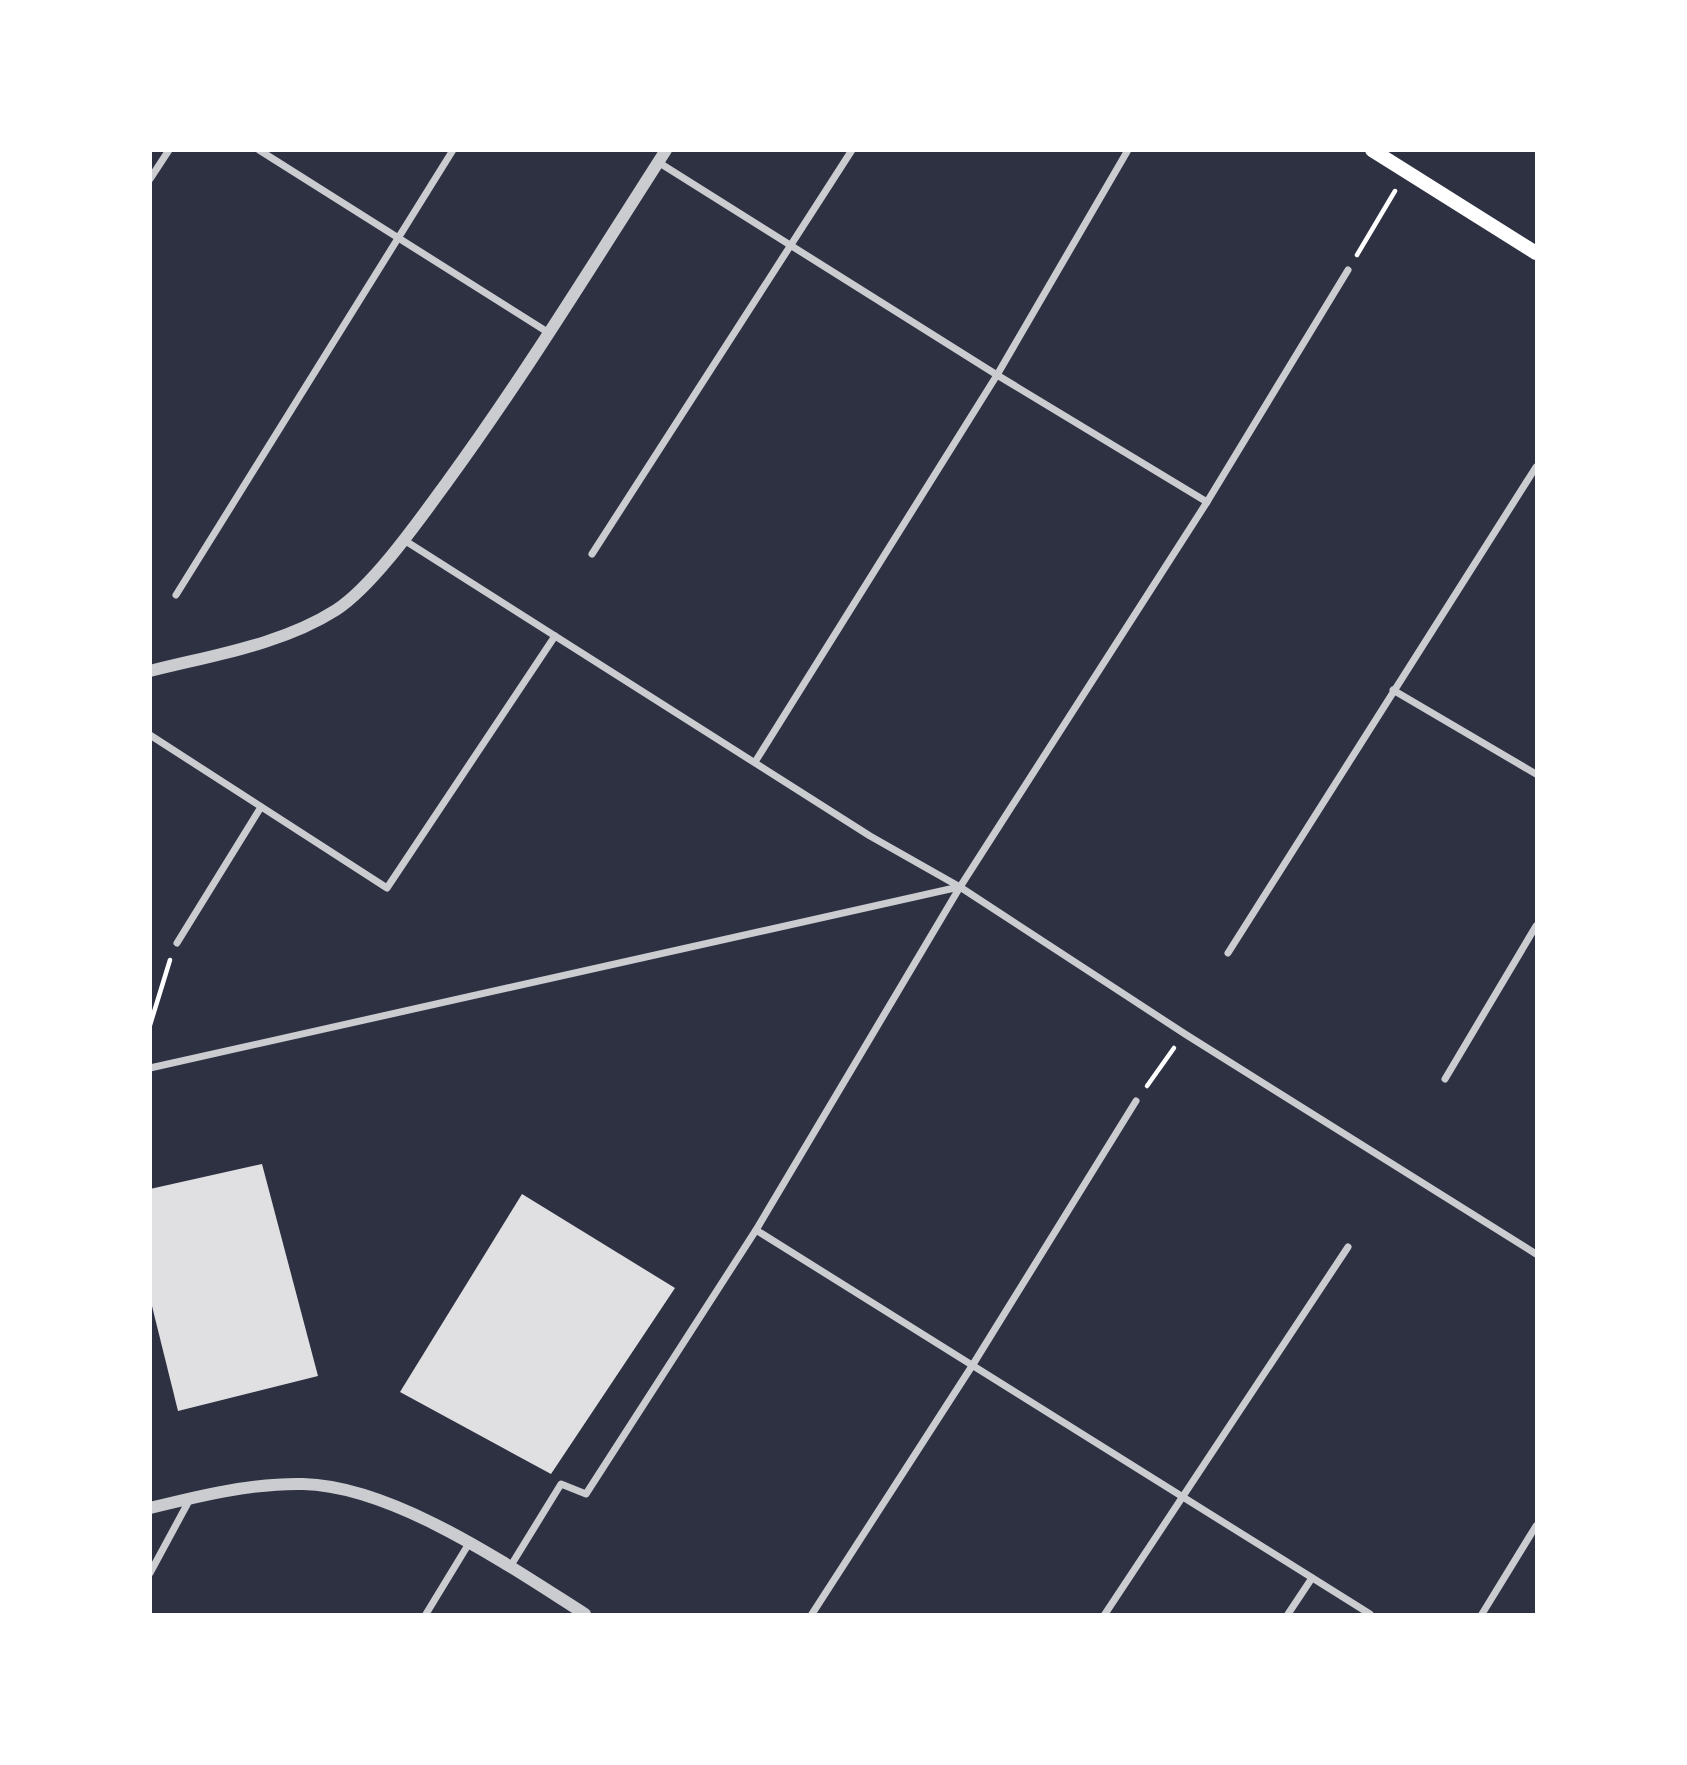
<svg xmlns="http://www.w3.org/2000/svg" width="1687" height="1765" viewBox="0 0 1687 1765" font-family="Overpass,sans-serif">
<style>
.building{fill:#e0e0e3}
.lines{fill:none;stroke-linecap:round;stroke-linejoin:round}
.path{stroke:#fff;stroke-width:4.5}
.minor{stroke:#caccd0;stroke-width:7}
.tertiary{stroke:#caccd0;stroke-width:12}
.secondary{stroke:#fff;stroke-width:14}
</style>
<rect width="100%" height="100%" fill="#2d3142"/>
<g class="building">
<polygon points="262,1164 318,1376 178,1411 150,1298 150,1189"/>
<polygon points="522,1194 675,1288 551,1474 400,1392"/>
</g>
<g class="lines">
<g class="path">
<polyline points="1357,255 1395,191"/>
<polyline points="150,1025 170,960"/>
<polyline points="1147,1086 1174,1048"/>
</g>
<g class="minor">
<polyline points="259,150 549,333"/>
<polyline points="658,162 997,375 1207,502"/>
<polyline points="150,179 169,150"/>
<polyline points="404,540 870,836 960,887 1185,1034 1536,1254"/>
<polyline points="592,554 852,150"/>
<polyline points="176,595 453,150"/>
<polyline points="1393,690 1536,774"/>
<polyline points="150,735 387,888 555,636"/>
<polyline points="755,762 997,375 1128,150"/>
<polyline points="177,943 261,807"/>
<polyline points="1228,953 1536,467"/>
<polyline points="150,1068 959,887"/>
<polyline points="1445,1079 1536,926"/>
<polyline points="756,1230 1370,1614"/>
<polyline points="510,1567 561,1484 586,1494 756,1230 960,887 1207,502 1348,270"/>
<polyline points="150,1573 190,1499"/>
<polyline points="426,1614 468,1545"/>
<polyline points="812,1614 972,1366 1136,1101"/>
<polyline points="1105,1614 1348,1247"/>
<polyline points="1288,1614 1312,1578"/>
<polyline points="1482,1614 1536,1526"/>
</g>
<g class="tertiary">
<path d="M150,671C213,655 281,645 336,610C373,586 420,519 447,482C525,375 594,262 666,150"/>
<path d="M150,1508C199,1496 252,1483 303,1484C394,1486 509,1566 585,1614"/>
</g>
<polyline class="secondary" points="1372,150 1536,253"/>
</g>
<rect width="1687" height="1765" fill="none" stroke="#ffffff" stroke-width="304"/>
</svg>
